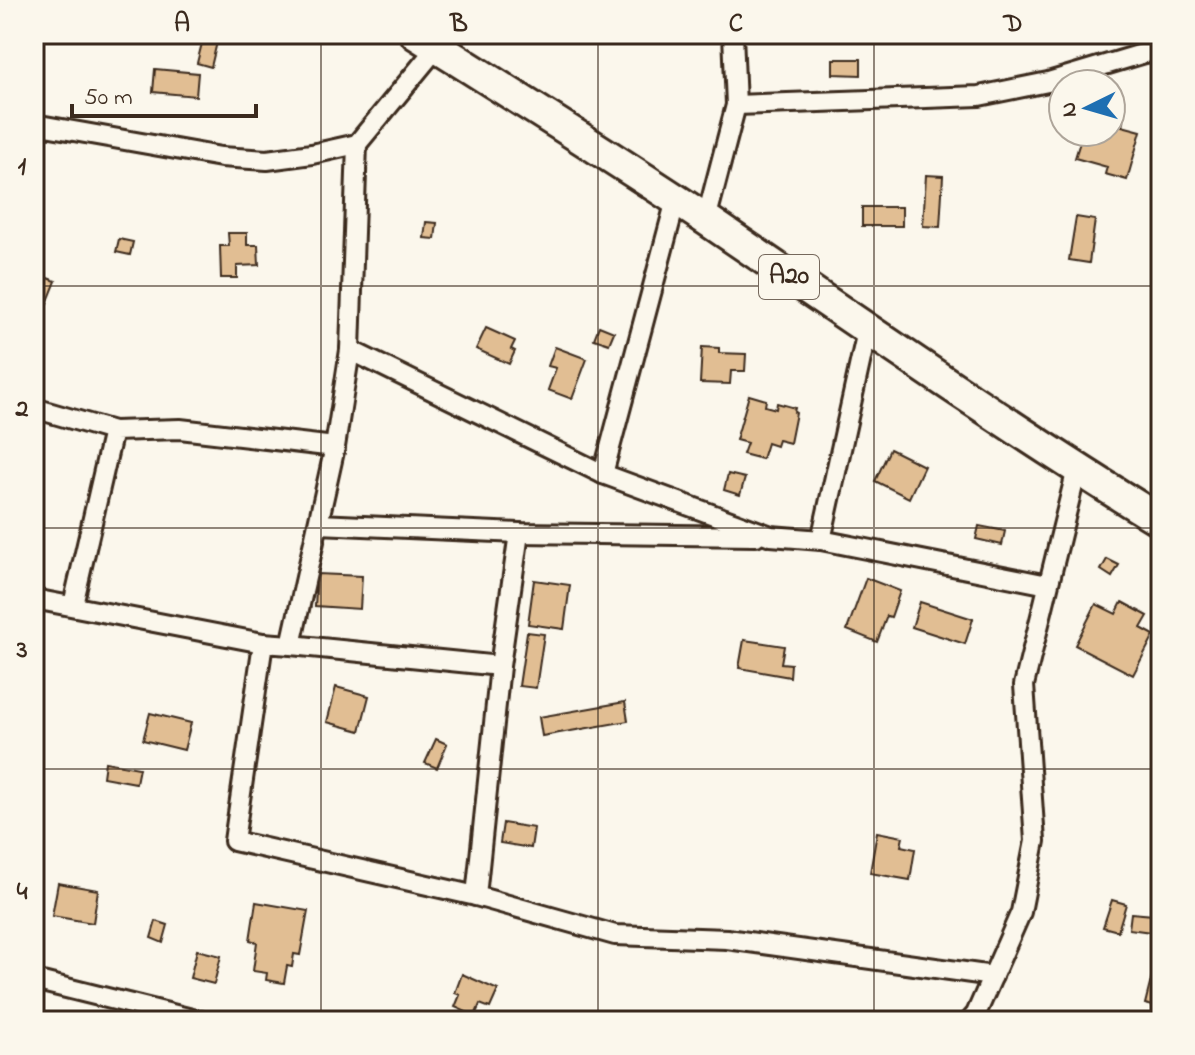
<svg xmlns="http://www.w3.org/2000/svg" width="1195" height="1055" viewBox="0 0 1195 1055" font-family="'Indie Flower',sans-serif">
<style>
.building{fill:#e1be93;stroke:#3b2a1e;stroke-width:2}
.lines{fill:none;stroke-linecap:round;stroke-linejoin:round}
.street-casing{stroke:#3b2a1e;stroke-width:24}
.primary-casing{stroke:#3b2a1e;stroke-width:36}
.street{stroke:#fbf7ec;stroke-width:18}
.primary{stroke:#fbf7ec;stroke-width:30}
.grid{fill:none;stroke:#3b2a1e;stroke-width:2;stroke-opacity:0.55}
.labels{text-anchor:middle;dominant-baseline:central;stroke-width:7;stroke-linejoin:round;paint-order:stroke}
.shield{fill:#fbf7ec;stroke:#75685c;stroke-width:2}
.shield-label{font-size:26px;font-weight:bold;fill:#3b2a1e}
.neatline{fill:none;stroke:#3b2a1e;stroke-width:3}
.grid-label{font-size:26px;text-anchor:middle;font-weight:bold;fill:#3b2a1e}
</style>
<rect width="100%" height="100%" fill="#fbf7ec"/>
<filter id="ink" filterUnits="userSpaceOnUse"><feTurbulence type="fractalNoise" baseFrequency=".0125" numOctaves="2"/><feDisplacementMap in="SourceGraphic" scale="16" xChannelSelector="R" yChannelSelector="G"/><feConvolveMatrix kernelMatrix="1 2 1 2 8 2 1 2 1" color-interpolation-filters="sRGB"/></filter>
<g filter="url(#ink)">
<g class="building">
<polygon points="203,39 217,42 211,67 197,63"/>
<polygon points="833,59 861,59 861,75 833,74"/>
<polygon points="155,69 198,73 196,96 153,92"/>
<polygon points="1111,117 1123,121 1122,126 1141,131 1127,180 1105,174 1107,167 1075,158 1083,132 1111,132"/>
<polygon points="926,175 943,176 940,227 923,226"/>
<rect x="862" y="207" width="40" height="19"/>
<polygon points="1076,217 1095,220 1089,263 1069,260"/>
<polygon points="426,222 437,223 435,239 424,238"/>
<polygon points="228,233 247,233 247,245 258,245 259,265 237,266 237,278 221,278 220,246 229,246"/>
<polygon points="119,239 133,242 130,255 116,252"/>
<polygon points="34,273 56,281 44,311 34,307"/>
<polygon points="599,326 614,332 609,344 594,339"/>
<polygon points="486,328 515,341 511,349 515,351 509,364 476,349"/>
<polygon points="1161,328 1161,367 1159,367 1154,329"/>
<polygon points="555,347 587,359 572,399 548,390 556,368 548,366"/>
<polygon points="702,347 719,348 719,353 746,354 745,371 731,371 730,384 700,383"/>
<polygon points="749,395 766,400 765,406 776,409 777,403 795,408 794,412 796,413 790,443 778,440 776,446 767,443 762,459 743,454 747,443 736,440"/>
<polygon points="890,449 924,466 909,498 875,481"/>
<polygon points="728,474 745,478 740,495 724,490"/>
<polygon points="979,526 1005,531 1002,545 976,539"/>
<polygon points="1107,559 1119,565 1112,577 1101,570"/>
<polygon points="317,574 362,576 360,609 315,606"/>
<polygon points="866,578 900,591 891,617 887,616 877,642 847,630"/>
<polygon points="534,580 570,585 564,629 528,624"/>
<polygon points="920,602 973,619 965,644 912,627"/>
<polygon points="1122,602 1148,616 1141,628 1154,635 1133,675 1075,645 1096,604 1116,614"/>
<polygon points="527,632 544,634 536,688 519,686"/>
<polygon points="744,640 784,646 781,663 791,664 790,677 739,668"/>
<polygon points="336,687 369,696 360,731 327,722"/>
<polygon points="625,702 628,721 542,736 539,717"/>
<polygon points="150,713 191,723 184,750 143,740"/>
<polygon points="436,739 447,744 437,768 425,763"/>
<polygon points="105,762 139,768 136,783 103,777"/>
<polygon points="503,823 534,828 531,848 500,843"/>
<polygon points="877,832 903,837 901,846 915,849 910,880 870,873"/>
<polygon points="58,883 98,890 93,923 52,916"/>
<polygon points="1112,900 1126,904 1118,931 1103,927"/>
<polygon points="256,902 308,911 300,955 294,954 292,967 287,966 284,983 266,980 267,973 253,971 257,942 250,940"/>
<polygon points="1131,913 1153,915 1151,932 1129,929"/>
<polygon points="156,921 168,925 163,943 151,938"/>
<polygon points="197,950 221,956 214,984 190,978"/>
<polygon points="1154,968 1161,969 1161,1008 1145,1004"/>
<polygon points="462,974 498,990 490,1008 480,1004 475,1016 455,1007 460,995 455,993"/>
</g>
<g class="lines">
<defs>
<g id="street">
<polyline points="736,105 979,96 1048,82 1145,53 1161,51"/>
<polyline points="34,124 221,157 267,160 312,154 357,144 437,47"/>
<polyline points="357,144 350,350 335,447 291,645 263,643 234,841 476,896 615,935 727,939 993,976"/>
<polyline points="706,220 736,105 733,34"/>
<polyline points="350,350 603,474 771,536 821,540 1048,585"/>
<polyline points="34,408 113,431"/>
<polyline points="603,474 676,200"/>
<polyline points="319,524 519,533 756,536"/>
<polyline points="821,540 867,331"/>
<polyline points="34,599 263,643"/>
<polyline points="73,605 113,431 180,429 335,447"/>
<polyline points="291,645 500,666"/>
<polyline points="476,896 500,666 519,533"/>
<polyline points="34,980 200,1021"/>
<polyline points="970,1021 976,1014 1021,912 1035,841 1024,685 1077,469"/>
</g>
<path id="primary" d="M416,34C513,95 611,156 707,220C857,322 1006,426 1161,521"/>
</defs>
<use href="#street" class="street-casing"/>
<use href="#primary" class="primary-casing"/>
<use href="#street" class="street"/>
<use href="#primary" class="primary"/>
</g>
</g>
<path class="grid" d="M321,34V1021M598,34V1021M874,34V1021M34,286H1161M34,528H1161M34,769H1161"/>
<g class="labels">
<rect class="shield" x="759" y="255" width="60" height="44" rx="6"/>
<g class="shield-label">
<text x="789" y="277">A20</text>
</g>
</g>
<rect width="1195" height="1055" fill="none" stroke="#fbf7ec" stroke-width="88"/>
<g transform="translate(1087 108) rotate(265)"><circle r="38" fill="#fbf7ec" stroke="#aea59a" stroke-width="2"/>
<path d="M0-6L14 30L0 20L-14 30Z" fill="#1f6fb2"/>
<text y="-12" font-size="22" font-weight="bold" text-anchor="middle" fill="#3b2a1e">N</text>
</g>
<path d="M72 104v12h184v-12" fill="none" stroke="#3b2a1e" stroke-width="4"/>
<text x="84" y="104" font-size="24" fill="#3b2a1e" stroke="#fbf7ec" stroke-width="6" paint-order="stroke">50 m</text>
<rect x="44" y="44" width="1107" height="967" class="neatline"/>
<g class="grid-label">
<text x="182" y="31">A</text>
<text x="459" y="31">B</text>
<text x="736" y="31">C</text>
<text x="1013" y="31">D</text>
<text x="22" y="174">1</text>
<text x="22" y="416">2</text>
<text x="22" y="657">3</text>
<text x="22" y="899">4</text>
</g>
</svg>
